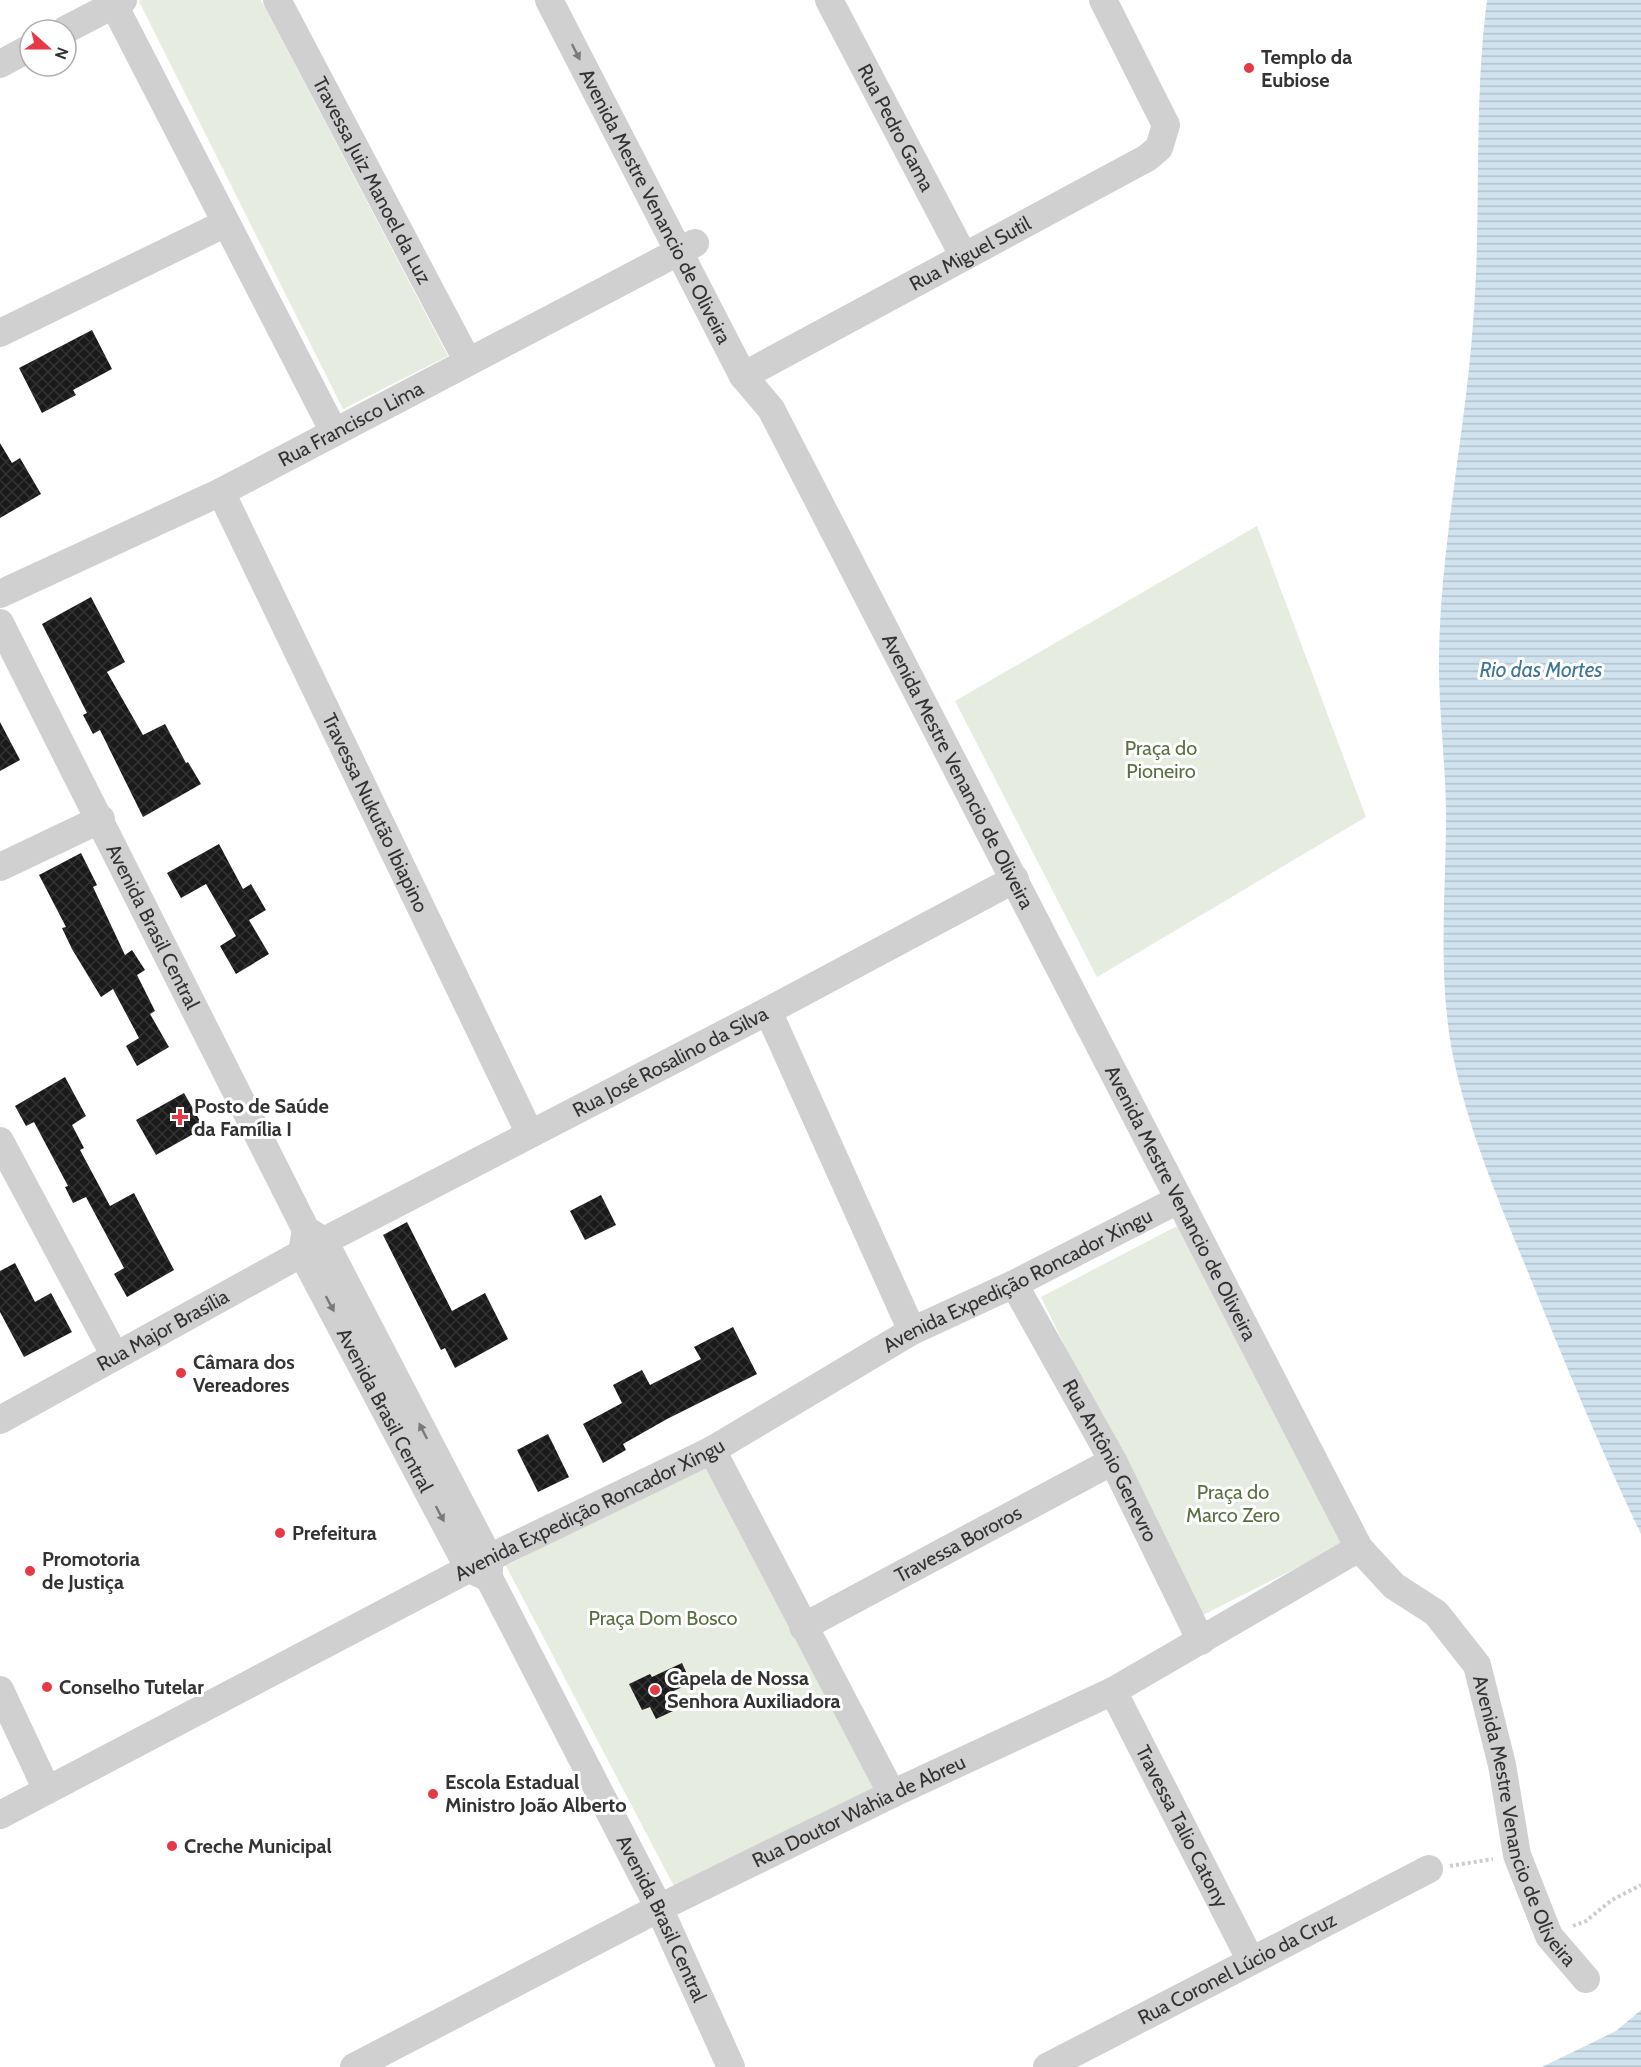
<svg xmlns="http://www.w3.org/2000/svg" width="1641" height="2067" viewBox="0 0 1641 2067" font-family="Cabin,sans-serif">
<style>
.park{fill:#e6ecdf}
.water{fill:url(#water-rules)}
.building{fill:url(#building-cross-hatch)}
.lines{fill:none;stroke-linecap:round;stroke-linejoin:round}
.path{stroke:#cdcdcd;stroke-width:4;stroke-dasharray:3 3;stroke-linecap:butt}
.minor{stroke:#d0d0d0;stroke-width:28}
.oneway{fill:#7a7a7a}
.poi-dot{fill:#e63946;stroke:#fff;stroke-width:2}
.labels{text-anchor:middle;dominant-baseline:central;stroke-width:6;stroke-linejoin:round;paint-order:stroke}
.poi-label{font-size:20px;font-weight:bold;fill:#333;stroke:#fff;text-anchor:start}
.street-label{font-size:20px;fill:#333;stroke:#fff}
.park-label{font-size:20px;fill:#56703f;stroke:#fff}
.water-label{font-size:21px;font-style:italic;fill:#3f7597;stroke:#fff}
</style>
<defs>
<pattern id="water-rules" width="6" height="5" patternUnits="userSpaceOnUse" patternTransform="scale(1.5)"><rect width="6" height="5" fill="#cfe2ee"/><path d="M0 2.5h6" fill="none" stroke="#b2c2cd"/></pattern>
<pattern id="building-cross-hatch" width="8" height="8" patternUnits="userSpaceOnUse" patternTransform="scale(1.5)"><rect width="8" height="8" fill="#1a1a1a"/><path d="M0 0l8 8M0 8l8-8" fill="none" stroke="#333"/></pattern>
</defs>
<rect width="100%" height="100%" fill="#fff"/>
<g class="park">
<polygon points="142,0 261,0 448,356 343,409 139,1"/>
<polygon points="1257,526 1366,817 1097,977 955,701"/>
<polygon points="1177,1226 1348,1542 1197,1618 1041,1297"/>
<polygon points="711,1461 878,1787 677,1892 506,1566"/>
</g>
<g class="water">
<path d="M1487,0H1641V1534C1602,1453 1568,1370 1534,1287C1503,1210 1470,1138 1453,1056C1438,980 1445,904 1446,828C1447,770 1438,711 1439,654C1441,543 1465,434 1473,324C1482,216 1473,107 1487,0Z"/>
<polygon points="1641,2010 1641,2067 1542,2067 1616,2031"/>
</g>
<g class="building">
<polygon points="92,330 112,369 73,390 76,395 42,413 19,368"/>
<polygon points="0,443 12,463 20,458 41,494 0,518"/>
<polygon points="91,597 125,662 107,672 143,735 165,724 186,763 188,762 201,784 143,817 100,730 93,734 83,715 87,713 42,624"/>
<polygon points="0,722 20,760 0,771"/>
<polygon points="219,844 243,889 251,884 266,910 249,920 269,954 236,974 220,946 236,936 206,884 181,898 167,873"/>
<polygon points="81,853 97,885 93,887 125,955 132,950 145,970 137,975 155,1011 150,1014 169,1047 137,1066 126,1046 139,1038 113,989 101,997 72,949 62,928 66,927 39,875"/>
<polygon points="65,1077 86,1116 72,1125 84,1148 80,1150 110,1206 134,1193 174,1270 127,1297 114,1274 124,1268 86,1197 73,1203 65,1187 68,1186 34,1122 26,1126 15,1106"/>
<polygon points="184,1093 204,1128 156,1155 136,1120"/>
<polygon points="601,1195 616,1225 585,1240 570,1211"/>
<polygon points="407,1222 452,1311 485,1293 508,1339 455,1368 445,1348 441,1350 383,1235"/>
<polygon points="15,1263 35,1302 51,1293 72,1332 24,1357 0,1312 0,1271"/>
<polygon points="733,1327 757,1374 667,1419 623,1444 626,1450 603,1463 583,1424 622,1403 613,1385 642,1370 650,1385 701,1359 694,1347"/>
<polygon points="548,1434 569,1477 538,1492 517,1450"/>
<polygon points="682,1663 691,1683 665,1695 673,1711 656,1719 650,1707 642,1710 629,1684 650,1674 652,1677"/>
</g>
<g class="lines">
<g class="path">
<polyline points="1450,1866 1493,1859"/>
<polyline points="1573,1926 1586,1921 1612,1900 1641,1885"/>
</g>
<g class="minor">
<path id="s1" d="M277,0L467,360"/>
<path id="s2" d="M549,0L743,376L771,409L1359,1548L1394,1586L1436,1613L1477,1665L1502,1765L1517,1855L1549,1936L1586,1979"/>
<path id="s3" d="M829,0L963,255"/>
<polyline points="114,5 334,432"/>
<polyline points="65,30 123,0"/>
<polyline points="0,64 30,48"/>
<polyline points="0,333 226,223"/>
<path id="s4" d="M743,376L1147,158L1159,148L1166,125L1103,0"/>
<path id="s5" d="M221,492L530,1134"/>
<path id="s6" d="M0,594L221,492L695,243"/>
<path id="s7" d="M0,623L306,1230L324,1241L489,1558V1578L659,1908L731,2067"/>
<polyline points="0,867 101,819"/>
<polyline points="768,1011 912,1331"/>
<polyline points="0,1141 115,1356"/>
<path id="s8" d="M305,1235L302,1253L469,1569L487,1577"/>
<path id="s9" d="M1014,1284L1113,1461L1201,1641"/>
<path id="s10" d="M0,1420L324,1241L768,1011L1015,879"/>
<polyline points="712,1450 892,1794"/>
<path id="s11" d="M803,1627L1113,1461"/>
<polyline points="0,1690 47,1790"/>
<path id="s12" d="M1113,1691L1251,1961"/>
<path id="s13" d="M0,1815L489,1558L712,1450L912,1331L1014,1284L1178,1200"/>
<path id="s14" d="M354,2067L659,1908L892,1794L1113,1691L1359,1548"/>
<path id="s15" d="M1047,2067L1429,1869"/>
</g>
</g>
<defs><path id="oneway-solid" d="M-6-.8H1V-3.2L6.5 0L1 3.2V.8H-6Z" transform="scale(1.5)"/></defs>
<g class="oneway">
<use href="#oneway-solid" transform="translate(576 52) rotate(63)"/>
<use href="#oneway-solid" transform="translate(330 1304) rotate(62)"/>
<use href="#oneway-solid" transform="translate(423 1431) rotate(-117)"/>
<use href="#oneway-solid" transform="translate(440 1514) rotate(62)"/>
</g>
<g class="poi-dot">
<circle cx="1249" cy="68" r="6"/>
<path d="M177 1108h6v6h6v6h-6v6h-6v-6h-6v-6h6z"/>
<circle cx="181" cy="1373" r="6"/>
<circle cx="280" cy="1533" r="6"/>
<circle cx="30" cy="1571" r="6"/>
<circle cx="47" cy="1687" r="6"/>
<circle cx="655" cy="1690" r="6"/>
<circle cx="433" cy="1794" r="6"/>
<circle cx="172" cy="1846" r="6"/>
</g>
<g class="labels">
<g class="poi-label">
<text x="1261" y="57">Templo da<tspan x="1261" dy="23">Eubiose</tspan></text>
<text x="194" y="1106">Posto de Saúde<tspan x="194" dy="23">da Família I</tspan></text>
<text x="193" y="1362">Câmara dos<tspan x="193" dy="23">Vereadores</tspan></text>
<text x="292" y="1533">Prefeitura</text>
<text x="42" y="1559">Promotoria<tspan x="42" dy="23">de Justiça</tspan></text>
<text x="667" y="1678">Capela de Nossa<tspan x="667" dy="23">Senhora Auxiliadora</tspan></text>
<text x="59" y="1687">Conselho Tutelar</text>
<text x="445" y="1782">Escola Estadual<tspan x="445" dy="23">Ministro João Alberto</tspan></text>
<text x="184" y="1846">Creche Municipal</text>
</g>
<g class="street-label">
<text stroke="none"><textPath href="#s3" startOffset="144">Rua Pedro Gama</textPath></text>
<text stroke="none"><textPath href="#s1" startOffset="204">Travessa Juiz Manoel da Luz</textPath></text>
<text stroke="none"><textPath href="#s2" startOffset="232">Avenida Mestre Venancio de Oliveira</textPath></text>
<text stroke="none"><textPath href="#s4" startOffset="258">Rua Miguel Sutil</textPath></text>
<text stroke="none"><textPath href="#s6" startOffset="390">Rua Francisco Lima</textPath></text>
<text stroke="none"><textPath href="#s2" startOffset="874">Avenida Mestre Venancio de Oliveira</textPath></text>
<text stroke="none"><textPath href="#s5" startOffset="356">Travessa Nukutão Ibiapino</textPath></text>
<text stroke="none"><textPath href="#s7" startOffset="340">Avenida Brasil Central</textPath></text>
<text stroke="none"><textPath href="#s10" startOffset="760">Rua José Rosalino da Silva</textPath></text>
<text stroke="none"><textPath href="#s2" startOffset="1360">Avenida Mestre Venancio de Oliveira</textPath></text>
<text stroke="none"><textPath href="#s13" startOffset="1150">Avenida Expedição Roncador Xingu</textPath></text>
<text stroke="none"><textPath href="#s10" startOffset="186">Rua Major Brasília</textPath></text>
<text stroke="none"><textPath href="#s8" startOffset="196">Avenida Brasil Central</textPath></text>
<text stroke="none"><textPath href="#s9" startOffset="201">Rua Antônio Genevro</textPath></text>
<text stroke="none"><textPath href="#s13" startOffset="664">Avenida Expedição Roncador Xingu</textPath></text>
<text stroke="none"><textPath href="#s11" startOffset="176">Travessa Bororos</textPath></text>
<text stroke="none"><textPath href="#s14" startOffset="566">Rua Doutor Wahia de Abreu</textPath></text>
<text stroke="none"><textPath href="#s2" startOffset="2080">Avenida Mestre Venancio de Oliveira</textPath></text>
<text stroke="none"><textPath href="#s12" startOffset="152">Travessa Talio Catony</textPath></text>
<text stroke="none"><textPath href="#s7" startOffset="1460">Avenida Brasil Central</textPath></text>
<text stroke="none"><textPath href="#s15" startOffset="214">Rua Coronel Lúcio da Cruz</textPath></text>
</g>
<g class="park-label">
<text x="1161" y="748">Praça do<tspan x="1161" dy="23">Pioneiro</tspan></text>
<text x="1233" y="1492">Praça do<tspan x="1233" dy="23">Marco Zero</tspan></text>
<text x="663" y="1618">Praça Dom Bosco</text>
</g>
<g class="water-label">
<text x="1541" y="669">Rio das Mortes</text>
</g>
</g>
<g transform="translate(48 48) rotate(111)"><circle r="28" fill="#ffffff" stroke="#adadad" stroke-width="1.5"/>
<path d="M0-4.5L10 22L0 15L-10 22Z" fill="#e63946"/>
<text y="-9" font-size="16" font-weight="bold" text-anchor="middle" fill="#333333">N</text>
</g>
</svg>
